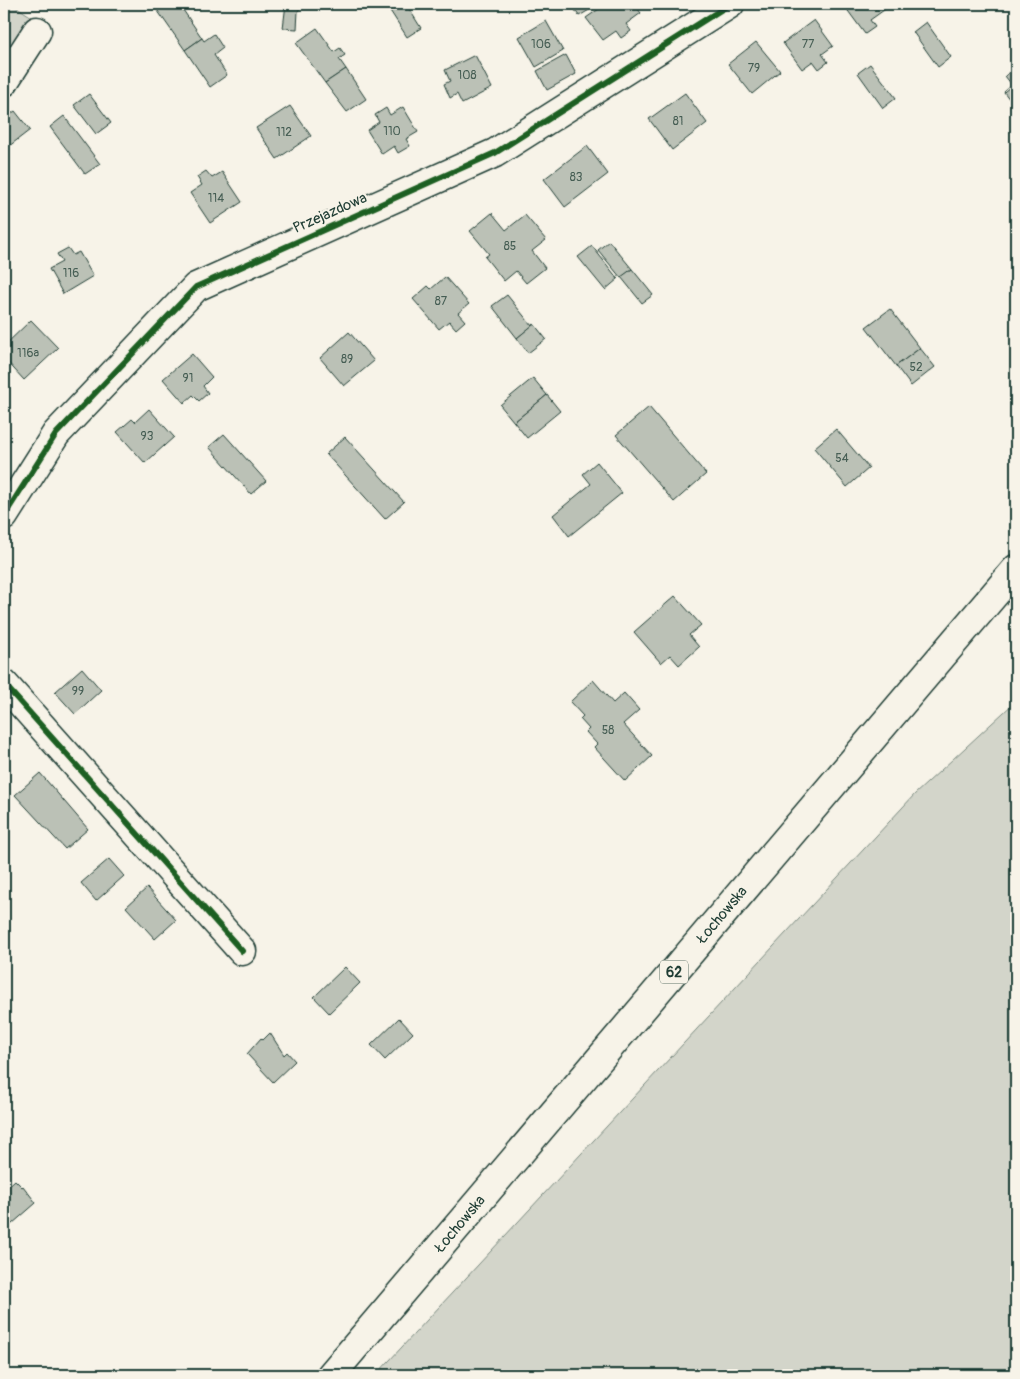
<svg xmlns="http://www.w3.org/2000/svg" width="1020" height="1379" viewBox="0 0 1020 1379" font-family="Pangolin,sans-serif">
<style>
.green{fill:#d3d5ca;stroke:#79897f}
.building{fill:#bbc1b6;stroke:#1f3d34}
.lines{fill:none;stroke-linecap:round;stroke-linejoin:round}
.street-casing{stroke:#1f3d34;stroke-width:31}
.primary-casing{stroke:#1f3d34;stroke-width:31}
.street{stroke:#f7f3e8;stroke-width:28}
.primary{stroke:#f7f3e8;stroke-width:28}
.cycleway-casing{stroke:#f7f3e8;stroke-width:9}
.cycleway{stroke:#1b5e20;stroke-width:6}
.labels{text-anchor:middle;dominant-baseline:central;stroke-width:4;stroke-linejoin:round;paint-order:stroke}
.number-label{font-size:12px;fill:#465e54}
.shield{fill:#f7f3e8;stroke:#60746a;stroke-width:1}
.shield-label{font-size:14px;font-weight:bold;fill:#1f3d34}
.street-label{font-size:15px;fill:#1f3d34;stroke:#f7f3e8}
</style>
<rect width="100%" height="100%" fill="#f7f3e8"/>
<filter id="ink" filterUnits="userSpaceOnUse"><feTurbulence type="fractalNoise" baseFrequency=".02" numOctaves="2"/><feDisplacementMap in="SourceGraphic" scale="10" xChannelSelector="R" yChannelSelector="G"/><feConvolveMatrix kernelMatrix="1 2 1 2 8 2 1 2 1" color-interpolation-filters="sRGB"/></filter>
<g filter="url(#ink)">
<g class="green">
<polygon points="4,4 12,4 52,30 4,106"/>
<polygon points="1016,701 1016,1375 376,1375 915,794"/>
</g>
<g class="building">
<polygon points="153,4 179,4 202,38 185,50"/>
<polygon points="286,4 303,4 298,11 297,29 283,28"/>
<polygon points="390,4 406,4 421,28 407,37 387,6"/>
<polygon points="571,4 588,4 591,9 579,16"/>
<polygon points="606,4 634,4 641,13 626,24 631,31 621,38 616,31 603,40 586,18"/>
<polygon points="843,4 890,4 891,5 870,20 875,27 865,34"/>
<polygon points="814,20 833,46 822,54 828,62 819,69 813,61 802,69 783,43"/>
<polygon points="546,21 563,51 536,67 519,37"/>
<polygon points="926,22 951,57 938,67 913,32"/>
<polygon points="317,28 334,52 340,48 345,55 339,59 346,69 325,83 296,43"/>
<polygon points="214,34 223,48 214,55 227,75 210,87 185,50 202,38 204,41"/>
<polygon points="756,42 780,71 752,94 728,64"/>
<polygon points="475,55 492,88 462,104 457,94 450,98 444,84 450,81 445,70"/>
<polygon points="566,55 576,74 547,90 537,71"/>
<polygon points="870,64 896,98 883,108 858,73"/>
<polygon points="1016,66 1016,108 1004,92 1012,85 1005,76"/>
<polygon points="346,69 366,99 347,112 325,83"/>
<polygon points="685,93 707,123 672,150 649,119"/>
<polygon points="89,94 111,123 96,134 74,105"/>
<polygon points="290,106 311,136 277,159 256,128"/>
<polygon points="403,107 418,132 406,139 410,146 398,153 394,146 382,154 367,130 379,122 375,115 386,108 390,115"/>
<polygon points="15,111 30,130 4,150 4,119"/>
<polygon points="64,116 100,164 85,174 50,127"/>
<polygon points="587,146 608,174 565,207 544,179"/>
<polygon points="206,171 212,178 222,172 242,202 210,223 190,193 202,185 197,177"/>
<polygon points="492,213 506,230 525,215 546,240 532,251 545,268 526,283 516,271 504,281 485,257 489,254 470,231"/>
<polygon points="609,241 632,269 621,278 598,250"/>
<polygon points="592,246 618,279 605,290 578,257"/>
<polygon points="68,248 73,255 79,252 93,276 63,294 49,269 62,262 57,254"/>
<polygon points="632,269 653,295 642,303 621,277"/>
<polygon points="445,277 469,304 458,313 465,321 456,329 449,321 439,329 413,299 428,286 431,289"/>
<polygon points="507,295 532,326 517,338 492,306"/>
<polygon points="890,309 920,348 896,366 866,327"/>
<polygon points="31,320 58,348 24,380 4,358 4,346"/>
<polygon points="534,324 546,339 528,353 517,338"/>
<polygon points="349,332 374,361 344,386 320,358"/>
<polygon points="920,348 935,367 911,386 896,366"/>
<polygon points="192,354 212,377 203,386 208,393 199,401 193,395 184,403 163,379"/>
<polygon points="533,378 547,395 514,422 500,405"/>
<polygon points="547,395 560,411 527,438 514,422"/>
<polygon points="649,407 706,474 674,502 616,435"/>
<polygon points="149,409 174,437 145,463 117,432 132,419 135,422"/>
<polygon points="836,429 869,468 847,487 814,448"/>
<polygon points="224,434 266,481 251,494 209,447"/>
<polygon points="345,437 404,502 385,519 326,454"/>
<polygon points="597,462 622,493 569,536 553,515 591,484 583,474"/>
<polygon points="675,596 701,625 689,635 699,647 679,665 670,655 661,663 634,632"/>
<polygon points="82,668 101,690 75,714 55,692"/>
<polygon points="593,680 613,703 624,693 639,710 623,724 652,756 625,781 594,747 597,744 586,732 589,729 580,719 583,716 570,702"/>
<polygon points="40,773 88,829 65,849 15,795"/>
<polygon points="109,859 124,876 96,901 81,883"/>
<polygon points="147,888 176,920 155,939 126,907"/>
<polygon points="345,967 360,983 329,1013 314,997"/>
<polygon points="399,1018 413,1033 385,1060 371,1045"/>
<polygon points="270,1033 284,1055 287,1052 295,1061 273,1082 247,1054 261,1038 263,1040"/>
<polygon points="15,1180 22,1187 23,1186 36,1203 4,1231 4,1190"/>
</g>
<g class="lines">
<defs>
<g id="street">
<polyline points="4,82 37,31"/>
<polyline points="4,516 56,434 196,287 495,153 730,4"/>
<polyline points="4,684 242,951"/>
</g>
<polyline id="primary" points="331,1375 1016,569"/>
</defs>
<use href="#street" class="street-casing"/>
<use href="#primary" class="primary-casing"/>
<use href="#street" class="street"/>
<use href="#primary" class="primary"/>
<defs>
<g id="cycleway">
<polyline points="4,516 56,434 196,287 495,153 730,4"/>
<polyline points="4,684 242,951"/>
</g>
</defs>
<use href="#cycleway" class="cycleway-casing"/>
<use href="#cycleway" class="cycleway"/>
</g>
</g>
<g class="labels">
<g class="number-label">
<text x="541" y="44">106</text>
<text x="808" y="44">77</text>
<text x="754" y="68">79</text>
<text x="467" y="75">108</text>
<text x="678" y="121">81</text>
<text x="392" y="131">110</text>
<text x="284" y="132">112</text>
<text x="576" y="177">83</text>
<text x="216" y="198">114</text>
<text x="510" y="246">85</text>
<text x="71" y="273">116</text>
<text x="441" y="301">87</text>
<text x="28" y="353">116a</text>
<text x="347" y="359">89</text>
<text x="916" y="367">52</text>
<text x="188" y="378">91</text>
<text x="147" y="436">93</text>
<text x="842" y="458">54</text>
<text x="78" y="691">99</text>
<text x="608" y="730">58</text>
</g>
<rect class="shield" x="660" y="960.5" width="28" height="23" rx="4"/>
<g class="shield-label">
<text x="674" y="972">62</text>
</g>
<g class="street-label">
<text transform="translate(330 213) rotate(-24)">Przejazdowa</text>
<text transform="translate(722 915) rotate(-50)">Łochowska</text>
<text transform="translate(460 1224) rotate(-50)">Łochowska</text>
</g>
</g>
<rect width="1020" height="1379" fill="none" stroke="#f7f3e8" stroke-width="20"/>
<rect x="10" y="10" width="1000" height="1359" fill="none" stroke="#1f3d34" stroke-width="2" filter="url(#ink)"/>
</svg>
